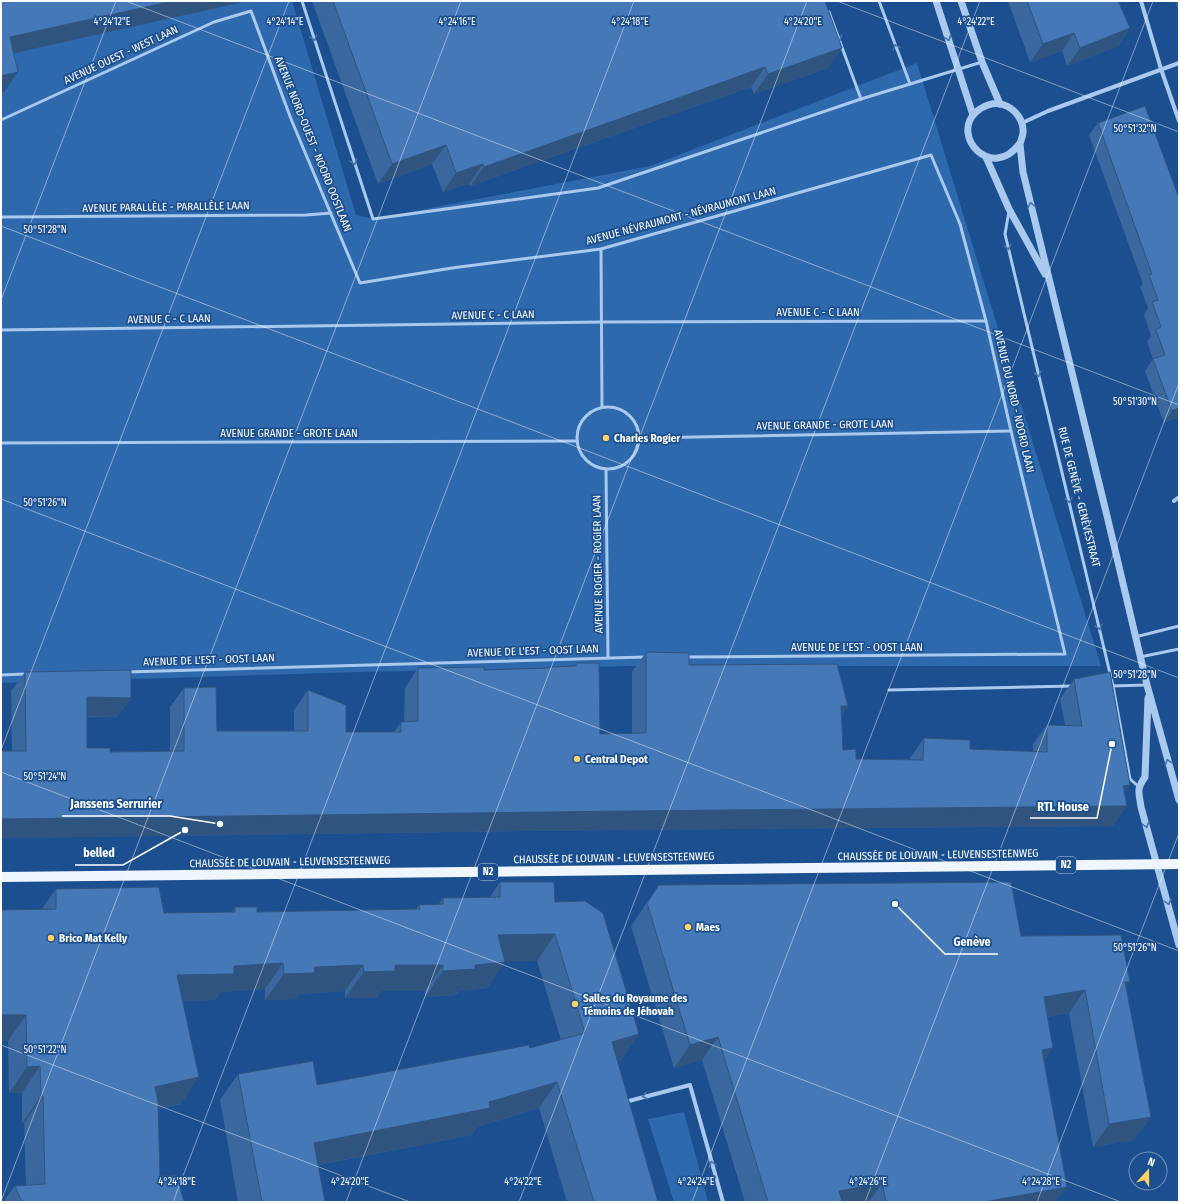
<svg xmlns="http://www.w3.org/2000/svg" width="1180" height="1203" viewBox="0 0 1180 1203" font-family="'Fira Sans Condensed',sans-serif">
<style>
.green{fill:#2e69ad}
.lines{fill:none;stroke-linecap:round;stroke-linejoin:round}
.service{stroke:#a9c9ee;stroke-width:3}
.minor{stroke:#a9c9ee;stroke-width:4}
.tertiary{stroke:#a9c9ee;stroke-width:7}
.primary{stroke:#f0f6ff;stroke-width:10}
.wall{fill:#3a679d}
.shaded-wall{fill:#305480}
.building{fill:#4478b7;stroke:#305480}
.oneway{stroke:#4674ac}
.ticks{fill:none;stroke:#fff;stroke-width:1;stroke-opacity:0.45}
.poi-dot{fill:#ffd166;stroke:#1b4f8f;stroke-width:1.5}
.labels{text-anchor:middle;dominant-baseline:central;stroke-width:3.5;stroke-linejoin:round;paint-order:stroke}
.shield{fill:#1b4f8f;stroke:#bbcadd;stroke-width:1}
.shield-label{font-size:10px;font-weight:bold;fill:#fff}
.street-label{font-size:11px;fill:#fff;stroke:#1b4f8f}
.poi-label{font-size:11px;font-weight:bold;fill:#fff;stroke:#1b4f8f;text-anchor:start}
.ticks-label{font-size:10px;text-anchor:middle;fill:#fff;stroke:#1b4f8f;stroke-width:3.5;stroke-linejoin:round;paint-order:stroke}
.leader{fill:none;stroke:#fff;stroke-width:1.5}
.callout-dot{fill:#fff;stroke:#1b4f8f;stroke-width:1.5}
.callout-label{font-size:12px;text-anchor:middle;font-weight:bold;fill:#fff;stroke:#1b4f8f;stroke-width:3.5;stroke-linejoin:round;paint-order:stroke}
</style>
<rect width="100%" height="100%" fill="#1b4f8f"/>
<g class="green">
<polygon points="1,1 292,1 356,215 373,219 650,166 917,63 1101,666 629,666 359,672 1,683"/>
<polygon points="684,1112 708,1202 674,1202 648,1119"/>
</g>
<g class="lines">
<g class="service">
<polyline points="302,1 373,219 598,188 861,99 982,62"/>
<polyline points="879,1 910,84"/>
<polyline points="829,12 861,99"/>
<polyline points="1,120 214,22 251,11 291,119 360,283 452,268 601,249 931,155 960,224 986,321 1011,431 1065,654 687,657"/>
<polyline points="1009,211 1005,234 1113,686 1130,779 1139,787"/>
<polyline points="1,217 306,215 331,213"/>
<polyline points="601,249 602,407"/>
<polyline points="1,330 602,322 986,321"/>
<circle cx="608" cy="438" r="31"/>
<polyline points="639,438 1011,431"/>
<polyline points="1,443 577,441"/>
<polyline points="606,470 608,658"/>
<polyline points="1135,637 1179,626"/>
<polyline points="1140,657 1179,649"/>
<polyline points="127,672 645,657"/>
<polyline points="1,675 25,674"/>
<polyline points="1111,686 1147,685"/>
<polyline points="889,690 1072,686"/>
</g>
<g class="minor">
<polyline points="1141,1 1161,69 1179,121"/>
<polyline points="1022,123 1048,111 1179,63"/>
<polyline points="1174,501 1179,497"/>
<polyline points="625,1102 690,1085 723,1202"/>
</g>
<g class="tertiary">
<polyline points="936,1 973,115"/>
<polyline points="961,1 982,62 1000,104"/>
<path d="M1020,143C992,182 950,136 976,112C983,106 994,101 1004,105C1015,109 1024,120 1023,133C1023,137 1020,141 1020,145C1021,154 1022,163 1023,172L1108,520L1147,685L1179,800"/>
<polyline points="986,157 1009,209 1045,274"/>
<path d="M1148,698L1145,777C1136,790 1139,792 1141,807L1179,945"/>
</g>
<polyline class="primary" points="1,877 1179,864"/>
</g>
<g class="wall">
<polygon points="312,1 825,1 828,68 754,94 751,87 470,186 469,184 443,192 432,164 378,184"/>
<polygon points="1008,1 1121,1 1119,3 1130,28 1118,46 1067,66 1062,51 1030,62"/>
<polygon points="1175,1 1179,1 1179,11"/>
<polygon points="1098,123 1179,198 1179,417 1164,423 1145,371 1153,359 1147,342 1151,336 1144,315 1148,308 1140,287 1143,284 1089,135"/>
<polygon points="646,652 689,665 848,706 842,715 843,750 856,759 910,760 910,758 924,738 970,749 1033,752 1033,744 1047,725 1065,725 1060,699 1074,679 1125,793 1113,826 613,830 1,838 1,751 12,751 11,691 25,672 131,698 117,717 87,717 87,748 110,752 170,751 170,707 184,688 217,731 294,731 294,710 308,690 346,732 394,732 401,722 404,722 405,688 418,668 484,670 548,668 549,667 574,666 576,663 600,734 632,733 632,672"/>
<polygon points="500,882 555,902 639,1034 621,1060 617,1061 658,1202 567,1202 539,1108 477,1127 472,1135 318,1165 325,1202 238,1202 220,1100 238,1074 317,1085 530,1048 561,1040 537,961 505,961 487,988 460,991 457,995 425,997 425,991 381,991 377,998 345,998 345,991 300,994 296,999 265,1000 265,989 221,992 215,1000 183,1001 181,1104 158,1109 160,1176 184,1202 3,1202 15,1186 26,1185 24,1123 22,1123 22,1093 9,1093 8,1041 41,910 56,889 164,913 232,912 235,907 257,912 416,909 419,905 439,904 443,898 490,897"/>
<polygon points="659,885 1021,936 1130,982 1126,987 1151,1117 1134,1140 1093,1147 1069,1013 1047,1017 1044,1061 1056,1202 745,1202 702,1060 674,1068 631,926"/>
</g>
<g class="shaded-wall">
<polygon points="173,1 248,1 1,56 10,37"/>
<polygon points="1130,28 1118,46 1067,66 1080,48"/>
<polygon points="1074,33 1062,51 1030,62 1043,44"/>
<polygon points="842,48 828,68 754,94 768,74"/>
<polygon points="765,67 751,87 470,186 484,167"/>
<polygon points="18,72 4,92 1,92 1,76"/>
<polygon points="446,145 432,164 378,184 392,164"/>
<polygon points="483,164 469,184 443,192 456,173"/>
<polygon points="1179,408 1179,417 1164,423 1172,411"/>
<polygon points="87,697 131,698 117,717 73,716"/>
<polygon points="841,706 848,706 834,726"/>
<polygon points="1130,785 1117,804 1123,786"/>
<polygon points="1127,806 1113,826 613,830 1,838 1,819 627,811"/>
<polygon points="555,934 537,961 480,962 498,935"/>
<polygon points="505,962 487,988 460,991 457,995 425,997 443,971 475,965"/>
<polygon points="283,963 265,989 221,992 215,1000 159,1001 177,975 234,966"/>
<polygon points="363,965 345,991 300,994 296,999 265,1000 284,974 315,967"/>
<polygon points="395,965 443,965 425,991 381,991 377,998 345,998 364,972"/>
<polygon points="1125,982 1130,982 1113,1005"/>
<polygon points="1085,990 1069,1013 1028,1020 1044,997"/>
<polygon points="1,1015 26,1015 8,1041 1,1041"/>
<polygon points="639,1034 621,1060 593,1069 612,1042"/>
<polygon points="718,1037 702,1060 674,1068 690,1045"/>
<polygon points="1053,1048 1037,1071 1042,1050"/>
<polygon points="40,1066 22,1093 9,1093 27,1067"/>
<polygon points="199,1077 181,1104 136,1113 155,1087"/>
<polygon points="557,1082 539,1108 477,1127 472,1135 296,1169 314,1143 489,1102"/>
<polygon points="41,1096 43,1096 24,1123 22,1123"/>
<polygon points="1151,1117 1134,1140 1093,1147 1109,1124"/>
<polygon points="882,1183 869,1202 832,1202 839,1191"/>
<polygon points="1067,1187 1056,1202 984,1202"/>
</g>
<g class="building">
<polygon points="1,1 173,1 10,37 18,72 1,76"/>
<polygon points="333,1 825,1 842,48 768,74 765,67 484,167 483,164 456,173 446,145 392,164"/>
<polygon points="1027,1 1118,1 1130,28 1080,48 1074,33 1043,44"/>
<polygon points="1145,106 1179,198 1179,408 1172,411 1153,359 1165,355 1156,330 1161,327 1152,302 1158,300 1149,275 1152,274 1098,123"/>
<polygon points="646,652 689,653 689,665 837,664 848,706 841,706 843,750 856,749 856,759 923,760 924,738 970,740 970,749 1047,752 1047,725 1082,726 1074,679 1110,672 1130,785 1123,786 1127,806 627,811 1,819 1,751 26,751 25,672 131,670 131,698 87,697 87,748 110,748 110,752 184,751 184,688 216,687 217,731 308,731 308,690 346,705 346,732 401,732 401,722 418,721 418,668 484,667 484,670 549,668 549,667 576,666 576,663 599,663 600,734 646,733"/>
<polygon points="500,882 554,882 555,902 585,901 603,913 639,1034 612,1042 658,1202 594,1202 557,1082 489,1102 490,1108 314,1143 325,1202 262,1202 238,1074 313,1061 317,1085 529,1045 530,1048 585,1033 555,934 498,935 505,962 475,965 475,969 443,971 443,965 395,965 395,971 364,972 363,965 315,967 314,973 284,974 283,963 234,966 234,974 177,975 199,1077 155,1087 158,1101 160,1176 177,1175 184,1202 22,1202 15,1186 45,1184 43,1096 41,1096 40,1066 27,1067 26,1015 1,1015 1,910 56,909 56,889 159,887 164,913 235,912 235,907 257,907 257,912 420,909 419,905 443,904 443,898 500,897"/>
<polygon points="1011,882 1021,936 1121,935 1130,982 1125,982 1151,1117 1109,1124 1085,990 1044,997 1053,1048 1042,1050 1067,1187 984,1202 886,1202 882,1183 839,1191 842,1202 768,1202 718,1037 690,1045 647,903 659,885"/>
</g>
<defs><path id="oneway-chevron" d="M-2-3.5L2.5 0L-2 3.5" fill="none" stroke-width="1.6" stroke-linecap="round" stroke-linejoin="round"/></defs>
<g class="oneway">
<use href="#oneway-chevron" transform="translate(314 38) rotate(72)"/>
<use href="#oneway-chevron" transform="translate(839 38) rotate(70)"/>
<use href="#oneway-chevron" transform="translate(948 38) rotate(72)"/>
<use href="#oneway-chevron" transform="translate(896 47) rotate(-110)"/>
<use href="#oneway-chevron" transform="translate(354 162) rotate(72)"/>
<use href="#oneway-chevron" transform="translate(1031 205) rotate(-103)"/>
<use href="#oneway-chevron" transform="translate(1008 247) rotate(76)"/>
<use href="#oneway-chevron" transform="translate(1038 374) rotate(76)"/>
<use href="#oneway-chevron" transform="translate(1069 500) rotate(76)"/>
<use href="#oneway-chevron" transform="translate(1099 627) rotate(76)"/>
<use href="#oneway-chevron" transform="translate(1168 762) rotate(-106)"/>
<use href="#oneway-chevron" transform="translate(1146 825) rotate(74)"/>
<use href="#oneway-chevron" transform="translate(1168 902) rotate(74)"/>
<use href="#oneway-chevron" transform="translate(645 1096) rotate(166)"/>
<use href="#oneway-chevron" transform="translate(712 1164) rotate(-106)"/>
</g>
<path class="ticks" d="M126,1L1179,405M837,1L1179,132M1,226L1179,678M1,300L116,1M1,499L1179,951M1,750L289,1M1,772L1121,1202M1,1045L410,1202M1,1201L461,1M173,1202L634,1M346,1202L807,1M519,1202L980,1M692,1202L1153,1M865,1202L1179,383M1037,1202L1179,833"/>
<g class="poi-dot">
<circle cx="606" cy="438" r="4"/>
<circle cx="577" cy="759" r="4"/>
<circle cx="688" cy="927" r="4"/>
<circle cx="51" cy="938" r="4"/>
<circle cx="575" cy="1004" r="4"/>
</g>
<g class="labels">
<g class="shield">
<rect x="1056" y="857" width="20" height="16" rx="3"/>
<rect x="478" y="864" width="20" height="16" rx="3"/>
</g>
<g class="shield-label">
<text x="1066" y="865">N2</text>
<text x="488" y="872">N2</text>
</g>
<g class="street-label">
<text transform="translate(121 55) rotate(-25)">AVENUE OUEST - WEST LAAN</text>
<text transform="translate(313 144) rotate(68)">AVENUE NORD-OUEST - NOORD OOSTLAAN</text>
<text transform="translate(166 207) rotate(-1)">AVENUE PARALLÈLE - PARALLÈLE LAAN</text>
<text transform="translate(681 216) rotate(-15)">AVENUE NÉVRAUMONT - NÉVRAUMONT LAAN</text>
<text x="818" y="312">AVENUE C - C LAAN</text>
<text transform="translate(493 315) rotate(-1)">AVENUE C - C LAAN</text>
<text transform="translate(169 319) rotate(-1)">AVENUE C - C LAAN</text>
<text transform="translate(1014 401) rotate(77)">AVENUE DU NORD - NOORD LAAN</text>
<text transform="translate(825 425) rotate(-1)">AVENUE GRANDE - GROTE LAAN</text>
<text x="289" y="433">AVENUE GRANDE - GROTE LAAN</text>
<text transform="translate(1079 497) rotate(76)">RUE DE GENÈVE - GENÈVESTRAAT</text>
<text transform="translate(598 564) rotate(-91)">AVENUE ROGIER - ROGIER LAAN</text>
<text x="857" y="647">AVENUE DE L'EST - OOST LAAN</text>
<text transform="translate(533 651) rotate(-2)">AVENUE DE L'EST - OOST LAAN</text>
<text transform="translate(209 660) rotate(-2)">AVENUE DE L'EST - OOST LAAN</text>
<text transform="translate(938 855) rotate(-1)">CHAUSSÉE DE LOUVAIN - LEUVENSESTEENWEG</text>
<text transform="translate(614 858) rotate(-1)">CHAUSSÉE DE LOUVAIN - LEUVENSESTEENWEG</text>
<text transform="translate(290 862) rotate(-1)">CHAUSSÉE DE LOUVAIN - LEUVENSESTEENWEG</text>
</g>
<g class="poi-label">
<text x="614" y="438">Charles Rogier</text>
<text x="585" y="759">Central Depot</text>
<text x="696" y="927">Maes</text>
<text x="59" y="938">Brico Mat Kelly</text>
<text x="583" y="998">Salles du Royaume des<tspan x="583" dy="13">Témoins de Jéhovah</tspan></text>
</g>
</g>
<g class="ticks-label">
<text x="112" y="25">4°24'12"E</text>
<text x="285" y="25">4°24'14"E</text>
<text x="457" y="25">4°24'16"E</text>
<text x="630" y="25">4°24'18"E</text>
<text x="803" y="25">4°24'20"E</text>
<text x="976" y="25">4°24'22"E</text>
<text x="1135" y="132">50°51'32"N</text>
<text x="45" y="233">50°51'28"N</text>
<text x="1135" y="405">50°51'30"N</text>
<text x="45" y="506">50°51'26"N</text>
<text x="1135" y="678">50°51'28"N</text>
<text x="45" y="780">50°51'24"N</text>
<text x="1135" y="951">50°51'26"N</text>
<text x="45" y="1053">50°51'22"N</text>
<text x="177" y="1185">4°24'18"E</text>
<text x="350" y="1185">4°24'20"E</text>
<text x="523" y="1185">4°24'22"E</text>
<text x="696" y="1185">4°24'24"E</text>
<text x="868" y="1185">4°24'26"E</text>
<text x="1041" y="1185">4°24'28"E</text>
</g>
<path class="leader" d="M220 824L170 816H62M1112 744L1097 818H1030M185 830L123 865H75M895 904L945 954H998"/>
<g class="callout-dot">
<circle cx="220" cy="824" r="4"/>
<circle cx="1112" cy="744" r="4"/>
<circle cx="185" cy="830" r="4"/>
<circle cx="895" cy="904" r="4"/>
</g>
<g class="callout-label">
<text x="116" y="808">Janssens Serrurier</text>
<text x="1063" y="811">RTL House</text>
<text x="99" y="857">belled</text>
<text x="972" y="946">Genève</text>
</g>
<rect width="1180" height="1203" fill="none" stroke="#ffffff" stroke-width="4"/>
<g transform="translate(1148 1171) rotate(21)"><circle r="19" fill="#1b4f8f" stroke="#7695bc"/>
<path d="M0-3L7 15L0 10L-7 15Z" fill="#ffd166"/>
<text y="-6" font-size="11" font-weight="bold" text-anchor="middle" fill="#ffffff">N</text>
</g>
</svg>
